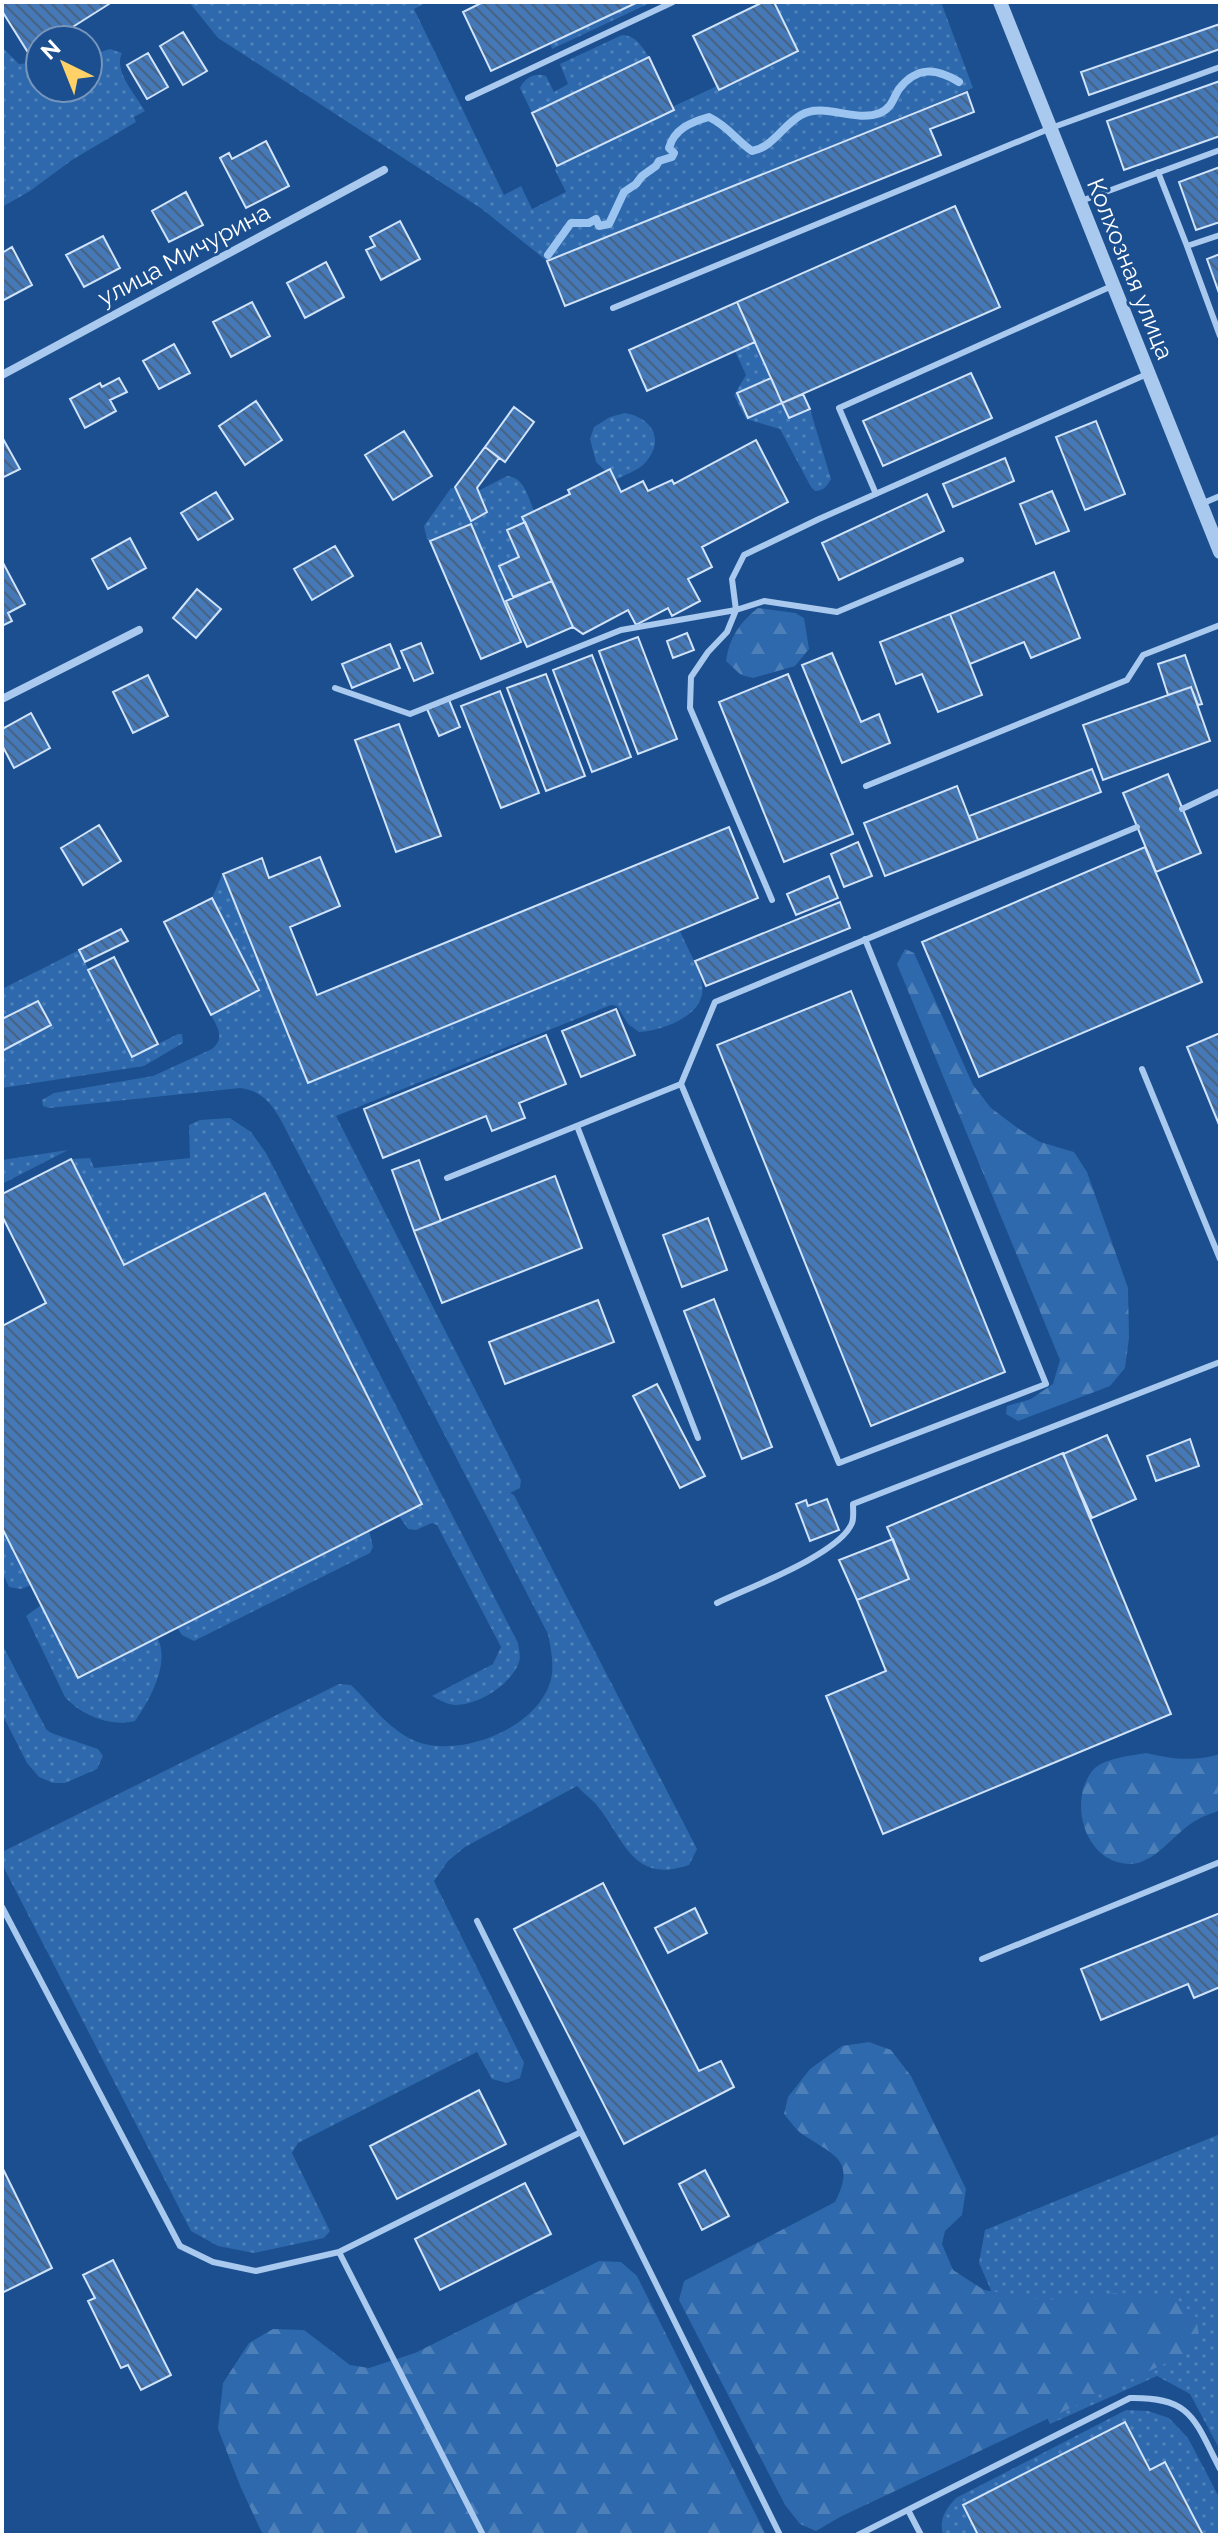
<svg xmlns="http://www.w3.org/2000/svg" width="1222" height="2537" font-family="Raleway,sans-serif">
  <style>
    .grass { fill: url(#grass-dots) }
    .forest { fill: url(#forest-firs) }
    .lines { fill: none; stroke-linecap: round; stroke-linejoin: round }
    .stream { stroke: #9cc4f0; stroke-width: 8 }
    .building { fill: url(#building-back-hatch); stroke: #cfe3fa; stroke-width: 2 }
    .service { stroke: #a9c9ee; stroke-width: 6 }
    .minor { stroke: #a9c9ee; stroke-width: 8 }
    .tertiary { stroke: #a9c9ee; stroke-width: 14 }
    .labels { text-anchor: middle; stroke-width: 6; stroke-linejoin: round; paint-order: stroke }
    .street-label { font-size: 24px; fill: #fff; stroke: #1b4f8f }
  </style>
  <defs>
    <pattern id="grass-dots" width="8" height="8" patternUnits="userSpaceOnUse" patternTransform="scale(2)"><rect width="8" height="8" fill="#2e69ad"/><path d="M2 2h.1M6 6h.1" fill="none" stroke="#4d80b9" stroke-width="1.8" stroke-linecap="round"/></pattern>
    <pattern id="forest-firs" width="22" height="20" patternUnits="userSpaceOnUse" patternTransform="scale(2)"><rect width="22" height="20" fill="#2e69ad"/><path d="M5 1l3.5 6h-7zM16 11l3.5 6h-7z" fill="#4d80b9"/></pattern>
    <pattern id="building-back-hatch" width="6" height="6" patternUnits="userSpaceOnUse" patternTransform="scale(2)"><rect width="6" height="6" fill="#4478b7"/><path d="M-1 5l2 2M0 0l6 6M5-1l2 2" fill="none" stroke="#486282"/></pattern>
  </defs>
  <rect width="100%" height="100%" fill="#1b4f8f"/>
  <path class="grass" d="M189 2H427L414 9 504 195 521 186 532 209 566 192 555 170 557 166 673 110 672 107 717 86 719 89 798 52 774 2H941L973 88 547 261 482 209 218 38Z
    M638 2H652L552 49 550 43Z
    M622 35C637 36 641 46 649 57L532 113 520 88C525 77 535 72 546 76L554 92 568 84 560 64Z
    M2 47 19 64 40 62V88H88V56L110 49 122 53C113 71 136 95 145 111L134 117 136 122 72 160 30 191 2 207Z
    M755 342 771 378 737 393 749 418 782 403 810 409 831 479C827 486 824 491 815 491L811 487 780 429 746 419 734 395 746 375 735 351Z
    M625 413C653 418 666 441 644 464 637 471 624 475 615 480L596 462 590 439 594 427 610 417Z
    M507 476C524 477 528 497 534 511L523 516 525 522 507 530 519 557 499 566 513 597 506 601 524 641 521 642 471 524 430 541 427 539 424 526 451 488 478 491Z
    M222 875 308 1083 680 931C687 948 699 967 702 984 708 1015 662 1031 639 1032L628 1024 617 1006 611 1005 336 1116 521 1480 520 1488 510 1493 514 1495 697 1849 689 1865C631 1885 624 1837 595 1803 589 1797 582 1792 577 1786L465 1847 448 1861 434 1881 524 2063 520 2078 507 2083 492 2079 477 2052 298 2143 292 2153 330 2231 324 2238 254 2253 218 2246 191 2231 2 1864V1852L339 1684 351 1685C371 1704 393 1735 421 1743 465 1756 535 1728 550 1683 555 1668 551 1649 548 1634L287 1132C276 1110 266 1091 240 1088L49 1108 43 1106 42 1100 54 1093 153 1076 212 1049C225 1038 218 1028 211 1015L259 989 212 898Z
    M79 950 132 1057 178 1034H182L183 1043 144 1066 2 1088V989Z
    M230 1118 251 1132 266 1153 518 1643C519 1650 521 1656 519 1662 512 1684 479 1705 456 1705 448 1705 439 1700 432 1696L493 1664 501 1647 437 1525 432 1523 416 1530 408 1529 399 1516 421 1504 266 1194 124 1265 71 1159 90 1158 94 1168 190 1158 189 1125 200 1120Z
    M68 1150 2 1184V1160Z
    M2 1528 31 1585 21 1589 9 1587 2 1572Z
    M369 1530 373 1547 370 1553 194 1641 182 1635 177 1627Z
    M41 1605 157 1637C171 1662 150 1700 135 1721 111 1727 82 1716 65 1697L26 1616Z
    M2 1644 46 1729 51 1733 98 1749 103 1756 97 1769 65 1783H53L39 1777 27 1763 2 1714Z
    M1220 2134V2450L1190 2394 1157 2376 1050 2424 979 2263 985 2230Z
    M1126 2410 1148 2411 1169 2418 1188 2438 1220 2499V2535H943C939 2519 945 2510 956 2498Z"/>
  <path class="forest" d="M758 608 795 613 804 618 809 649 795 666 753 678 741 675 726 661C729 638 740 622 758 608Z
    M905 949 914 953 973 1085 991 1108 1019 1129 1040 1142 1074 1152 1087 1172 1128 1288 1129 1338 1125 1368 1110 1386 1018 1421 1006 1414 1007 1406 1031 1399 1053 1384 1060 1360 897 964Z
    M1146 1753C1172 1759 1194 1762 1220 1754V1810C1211 1814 1200 1817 1192 1823 1173 1835 1155 1863 1131 1864 1085 1865 1067 1801 1093 1770 1104 1758 1130 1756 1146 1753Z
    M869 2042 891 2050 911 2076 966 2189 962 2215 945 2231 942 2244 953 2270 984 2290 1045 2300 1119 2293 1176 2298 1196 2317 1199 2335 1183 2355 840 2517 816 2531 800 2524 785 2505 679 2300 684 2281 835 2202C857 2159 833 2155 802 2134 795 2129 790 2121 784 2114L788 2097 810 2069 842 2046Z
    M599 2261 621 2262 637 2276 766 2535H263L241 2488 218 2429 223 2383 249 2343 273 2329 304 2330 350 2365 369 2368 415 2353Z"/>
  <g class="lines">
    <path class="stream" d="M548 255 571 223H589L596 219 599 226 609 224 624 192 636 184 642 176 656 166 659 161 672 157 674 153 669 148C674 129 691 122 709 117 729 127 735 139 752 151 772 148 783 125 801 115 825 102 854 123 880 113 892 108 893 98 899 89 917 66 936 68 959 82"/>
  </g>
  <path class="building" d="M2 2H108L109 4 52 40H40V47L29 54 2 11Z
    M483 2H638L491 71 463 12Z
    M763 2H774L798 51 719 90 693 36Z
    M1220 24V49L1089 95 1081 72Z
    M183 32 207 71 183 85 160 46Z
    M148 53 168 87 147 99 127 65Z
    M649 57 674 110 557 166 532 113Z
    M1220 81V136L1124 170 1107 121Z
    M967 92 974 112 930 129 941 155 565 306 547 261Z
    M266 141 289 186 246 208 220 158 229 153 232 159Z
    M1220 167V222L1196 230 1179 182Z
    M186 192 203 225 169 242 152 211Z
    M955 206 1000 307 782 403 737 302Z
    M400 221 420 259 381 280 366 250 375 246 370 237Z
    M103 236 120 268 84 287 66 255Z
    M12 247 32 285 2 301V253Z
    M1220 254V296L1207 259Z
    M326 262 344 297 305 318 287 283Z
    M252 302 270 336 231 357 213 322Z
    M737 302 755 342 647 391 629 350Z
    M174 344 190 373 159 389 143 361Z
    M971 373 992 418 883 466 863 421Z
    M119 378 127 392 110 400 116 411 85 428 70 399 100 383 102 387Z
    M771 378 782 403 748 418 737 393Z
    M803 394 810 409 789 418 782 403Z
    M256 401 282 440 245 465 219 426Z
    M514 407 534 422 505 462 485 447Z
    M1096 421 1125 494 1085 510 1056 437Z
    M404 431 432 476 393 500 365 455Z
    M2 437 20 469 2 478Z
    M756 440 788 502 702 547 712 567 688 579 700 601 672 616 668 608 636 625 628 610 583 634 573 627 522 517 570 494 568 490 610 469 621 492 643 481 648 491 672 480 674 484Z
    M485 447 499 458 477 488 487 512 471 521 455 487Z
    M1005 458 1014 481 953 507 943 484Z
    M1052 491 1069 531 1036 544 1020 504Z
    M216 492 233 519 198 540 181 513Z
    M927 494 944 531 839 580 822 543Z
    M525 522 552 581 513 597 499 566 519 557 507 530Z
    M471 524 521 642 481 659 430 541Z
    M130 538 146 568 108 589 92 559Z
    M335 546 353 576 312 600 294 569Z
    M2 561 25 604 8 613 12 621 2 626Z
    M1054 572 1080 638 1031 658 1024 642 970 664 950 614Z
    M552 581 573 627 527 647 506 601Z
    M197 589 221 609 196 638 173 618Z
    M950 614 982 695 938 712 922 674 896 684 880 642Z
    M687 633 694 650 673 658 667 641Z
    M638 637 677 739 638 754 599 651Z
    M421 643 433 673 414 681 401 651Z
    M390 644 400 668 352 688 342 664Z
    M832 653 861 722 879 714 890 743 842 763 802 665Z
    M592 655 631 757 592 772 553 670Z
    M1185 655 1202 704 1198 705 1191 687 1168 695 1158 664Z
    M546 674 585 776 546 791 507 688Z
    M788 674 853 834 784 862 719 702Z
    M148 675 168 716 133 733 113 692Z
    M1191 687 1210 741 1103 780 1083 725Z
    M500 691 539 793 501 808 461 706Z
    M449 700 460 727 439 736 427 709Z
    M31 713 50 748 14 768 2 745V729Z
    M399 724 441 836 396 852 355 740Z
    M1092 769 1101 792 978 840 969 816Z
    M1168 774 1201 853 1156 872 1123 793Z
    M957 786 978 840 885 876 864 823Z
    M99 825 121 861 83 885 61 848Z
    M729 827 758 898 308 1083 223 874 262 858 269 878 320 857 340 906 290 927 317 995Z
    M858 842 872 876 844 887 831 854Z
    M1145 847 1202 982 979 1077 922 942Z
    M829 876 838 898 796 915 787 894Z
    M212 898 259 990 211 1015 164 922Z
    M840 902 850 928 706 986 695 961Z
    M121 929 128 941 85 962 79 950Z
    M114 957 158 1044 132 1057 88 970Z
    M851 991 1005 1372 871 1426 717 1045Z
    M38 1001 51 1025 2 1051V1019Z
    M616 1009 635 1055 581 1077 562 1031Z
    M1220 1033V1127L1187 1047Z
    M546 1035 566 1084 519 1103 525 1118 492 1131 486 1116 383 1158 364 1109Z
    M71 1159 124 1265 265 1193 422 1504 78 1678 2 1528V1326L46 1303 2 1216V1194Z
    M419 1160 441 1221 414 1231 392 1170Z
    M555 1176 582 1248 442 1303 414 1231Z
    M708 1218 727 1270 682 1287 663 1235Z
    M714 1299 772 1447 742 1459 684 1311Z
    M598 1300 614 1342 505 1384 489 1342Z
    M657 1384 705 1476 680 1488 633 1396Z
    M1107 1435 1136 1499 1092 1518 1063 1454Z
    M1190 1439 1199 1466 1156 1481 1147 1456Z
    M1063 1453 1171 1714 883 1834 826 1696 886 1671 857 1600 909 1579 887 1527Z
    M827 1499 839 1530 810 1541 796 1504 806 1500 808 1506Z
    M893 1539 909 1579 857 1600 839 1560Z
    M603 1883 699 2071 721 2061 734 2087 624 2144 514 1929Z
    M695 1908 707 1933 668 1953 655 1928Z
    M1220 1913V1987L1194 1998 1188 1984 1101 2020 1081 1969Z
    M479 2090 506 2144 397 2199 370 2146Z
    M2 2167 52 2268 2 2293Z
    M705 2170 729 2216 702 2230 679 2184Z
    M525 2183 551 2234 440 2290 415 2239Z
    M113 2260 171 2375 141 2390 128 2365 121 2368 88 2301 95 2298 83 2275Z
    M1125 2422 1150 2470 1165 2462 1203 2535H978L963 2505Z"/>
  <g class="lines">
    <path class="service" d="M468 98 673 2
      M1158 172 1187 246 1220 235
      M1081 201 1220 150
      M1187 246 1220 336
      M613 308 1051 128 1220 67
      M876 494 839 408 1112 286
      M1201 504 1220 496
      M335 688 410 714 621 630 736 610 732 579 744 555 819 519 1147 374
      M866 786 1127 680 1143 655 1220 625
      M1182 809 1220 791
      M772 900 690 708 691 677 708 652 727 632 736 610 764 601 837 612 961 560
      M865 939 1046 1384 839 1463 681 1084 715 1002 1137 827
      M1142 1069 1220 1259
      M577 1126 698 1438
      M447 1178 681 1084
      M717 1603C748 1588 840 1554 852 1523 854 1518 853 1510 853 1504L1220 1362
      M2 1907 180 2246 213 2262 256 2271 339 2252 581 2132
      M477 1921 780 2535
      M982 1959 1220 1862
      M339 2252 483 2535
      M908 2510 921 2535
      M858 2535 1130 2398C1192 2397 1194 2419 1220 2469"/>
    <path class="minor" d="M2 375 384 170
      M2 699 139 630"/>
    <path class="tertiary" d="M1000 2 1220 552"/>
  </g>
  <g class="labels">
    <g class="street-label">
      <text transform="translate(184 255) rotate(-28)" y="8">улица Мичурина</text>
      <text transform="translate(1130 269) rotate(68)" y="8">Колхозная улица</text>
    </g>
  </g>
  <rect width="1222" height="2537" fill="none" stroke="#ffffff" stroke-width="8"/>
  <g transform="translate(64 64) rotate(317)"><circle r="38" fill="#1b4f8f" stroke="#7695bc" stroke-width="2"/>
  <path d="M0-6L14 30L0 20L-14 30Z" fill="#ffd166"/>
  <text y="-12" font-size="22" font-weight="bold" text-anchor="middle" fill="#ffffff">N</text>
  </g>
</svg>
